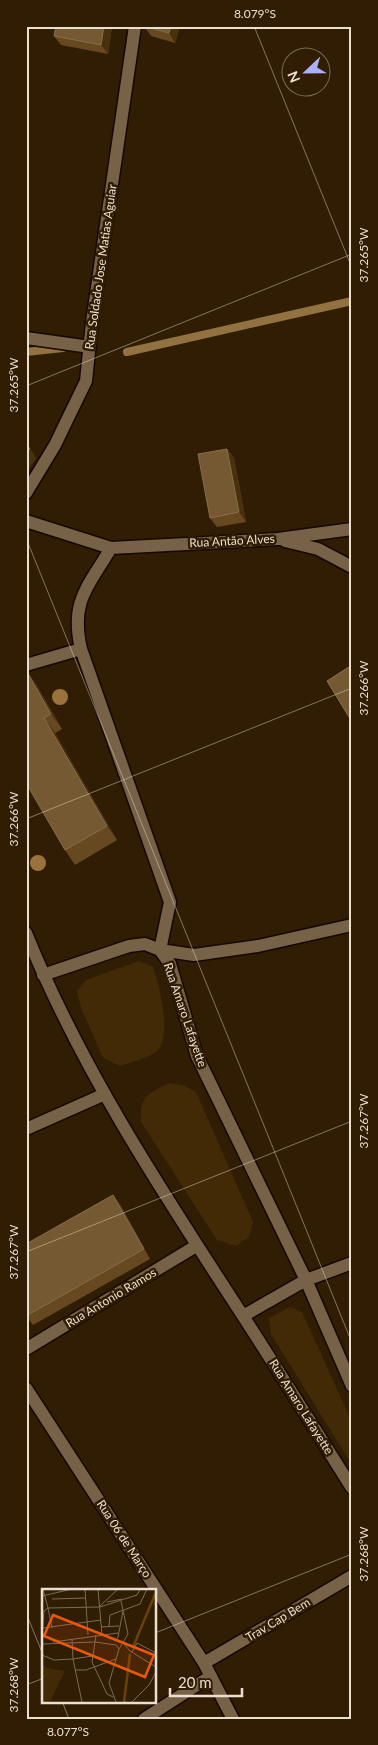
<svg xmlns="http://www.w3.org/2000/svg" width="378" height="1745" font-family="Lato,sans-serif">
  <style>
    .green { fill: #422a07 }
    .lines { fill: none; stroke-linecap: round; stroke-linejoin: round }
    .stream { stroke: #917240; stroke-width: 8 }
    .minor-casing { stroke: #170700; stroke-width: 15 }
    .minor { stroke: #776247; stroke-width: 12 }
    .tree { fill: #9b723b }
    .wall { fill: #664920 }
    .shaded-wall { fill: #4a310d }
    .building { fill: #745933; stroke: #876e4c }
    .ticks { fill: none; stroke: #ebdfd0; stroke-width: 1; stroke-opacity: 0.45 }
    .labels { text-anchor: middle; stroke-width: 5; stroke-linejoin: round; paint-order: stroke }
    .street-label { font-size: 12px; fill: #ebdfd0; stroke: #301d04 }
    .inset-river { fill: none; stroke: #6a4302; stroke-width: 2.5 }
    .inset-road { fill: none; stroke: #7b6b56; stroke-width: 1 }
    .view { fill: #e8590c; fill-opacity: 0.15; stroke: #e8590c; stroke-width: 2.5 }
    .inset-edge { fill: none; stroke: #ebdfd0; stroke-width: 2.5 }
    .neatline { fill: none; stroke: #ebdfd0; stroke-width: 2 }
    .ticks-label { font-size: 12px; text-anchor: middle; fill: #ebdfd0 }
  </style>
  <rect width="100%" height="100%" fill="#301d04"/>
  <path class="green" d="M139 961 153 967C159 986 173 1035 157 1051 151 1057 129 1063 120 1066L103 1058 81 1008 77 991 86 980Z
    M169 1083 183 1085 196 1092 253 1222 249 1237 236 1246 217 1240 141 1122C139 1096 148 1094 169 1083Z
    M290 1307 302 1312 352 1422V1465L271 1334 269 1318Z"/>
  <g class="lines">
    <path class="stream" d="M26 352 63 348
      M127 352 352 301"/>
    <g class="minor-casing">
      <path id="minor" d="M26 338 90 347
        M26 493 55 445 86 381 92 322 135 26
        M26 521 111 548 278 539 352 529
        M285 541 318 549 352 567
        M111 548C88 587 70 601 81 649L170 902 160 950 170 964 197 1056 306 1280 352 1386
        M26 665 81 649
        M26 933C81 1069 163 1193 243 1316 280 1373 316 1431 352 1488
        M43 975 129 946 145 944 160 950 194 955 258 946 352 925
        M26 1129 105 1094
        M243 1316 306 1280 352 1263
        M26 1349 196 1246
        M26 1388 204 1663 233 1719
        M204 1663 352 1576
        M144 1719 211 1676"/>
    </g>
    <use href="#minor" class="minor"/>
  </g>
  <g class="tree">
    <circle cx="60" cy="697" r="8"/>
    <circle cx="38" cy="863" r="8"/>
  </g>
  <path class="wall" d="M56 26H112L108 54 61 45 54 36Z
    M144 26H180L175 43 151 36Z
    M227 449 234 458 246 522 217 527 210 518Z
    M352 665V721L327 681Z
    M36 684 62 729 55 733 117 840 75 865 65 850Z
    M120 1204 150 1259 33 1325 26 1316Z"/>
  <path class="shaded-wall" d="M104 26H112L108 54 101 45Z
    M171 26H180L175 43 169 33Z
    M30 448 36 458 26 473V453Z
    M227 449 234 458 246 522 239 512Z
    M26 670 36 684 62 729 51 714Z
    M44 718 55 733 117 840 107 826Z
    M113 1195 120 1204 150 1259 144 1249Z"/>
  <path class="building" d="M56 26H104L101 45 54 36Z
    M144 26H171L169 33Z
    M26 447 30 448 26 453Z
    M227 449 239 512 210 518 198 454Z
    M352 665V715L349 717 327 681Z
    M26 670 51 714 44 718 107 826 65 850 26 783Z
    M113 1195 144 1249 26 1316V1244Z"/>
  <path class="ticks" d="M254 26 352 268M26 386 352 254M26 538 352 1343M26 819 352 688M26 1252 352 1121M26 1613 44 1657M155 1633 352 1554M26 1685 44 1678M62 1701 69 1719"/>
  <g class="labels">
    <g class="street-label">
      <text transform="translate(101 267) rotate(-82)" y="4">Rua Soldado Jose Matias Aguiar</text>
      <text transform="translate(232 541) rotate(-3)" y="4">Rua Antão Alves</text>
      <text transform="translate(185 1015) rotate(71)" y="4">Rua Amaro Lafayette</text>
      <text transform="translate(111 1298) rotate(-31)" y="4">Rua Antonio Ramos</text>
      <text transform="translate(301 1407) rotate(58)" y="4">Rua Amaro Lafayette</text>
      <text transform="translate(124 1539) rotate(57)" y="4">Rua 06 de Março</text>
      <text transform="translate(278 1620) rotate(-31)" y="4">Trav Cap Bem</text>
    </g>
  </g>
  <g transform="translate(42 1589)">
    <rect width="114" height="114" fill="#301d04"/>
    <path d="M0 75 5 79 23 82 8 113H0Z" fill="#422a07"/>
    <path class="inset-river" d="M91 58 114 3M82 113 88 65"/>
    <path class="inset-road" d="M1 0 6 19M43 0 46 46M56 0 60 46M0 7 30 0M10 10 43 9M65 13 80 10M58 18 95 6 98 0M6 19 10 39M6 19 57 18 76 0M67 37 68 26 98 15 105 0M59 38 77 37M1 39 59 31M54 46 50 73 65 105 71 108M0 47 2 22 6 19M30 50 31 70 50 67M73 52 76 48 81 22M11 53 76 44M0 55 53 53 74 56 77 60M82 55 88 62 114 78M90 63 95 54 114 64M0 66 12 71 31 70 40 113M33 81H44L74 70M74 113 67 94 77 60 86 45 79 12M90 113 107 96 114 83"/>
    <path class="view" d="M11 26 112 66 103 88 2 47Z"/>
    <rect width="114" height="114" class="inset-edge"/>
  </g>
  <rect width="378" height="1745" fill="none" stroke="#301d04" stroke-width="55"/>
  <g transform="translate(306 72) rotate(248)"><circle r="24" fill="#301d04" stroke="#7b6b56"/>
  <path d="M0-4L9 19L0 12L-9 19Z" fill="#acaffb"/>
  <text y="-8" font-size="14" font-weight="bold" text-anchor="middle" fill="#ebdfd0">N</text>
  </g>
  <path d="M170 1688v8h72v-8" fill="none" stroke="#ebdfd0" stroke-width="2.5"/>
  <text x="178" y="1688" font-size="15" fill="#ebdfd0" stroke="#301d04" stroke-width="4" paint-order="stroke">20 m</text>
  <rect x="28" y="28" width="322" height="1690" class="neatline"/>
  <g class="ticks-label">
    <text x="255" y="18">8.079°S</text>
    <text transform="translate(364 255) rotate(-90)" y="4">37.265°W</text>
    <text transform="translate(14 385) rotate(-90)" y="4">37.265°W</text>
    <text transform="translate(364 688) rotate(-90)" y="4">37.266°W</text>
    <text transform="translate(14 819) rotate(-90)" y="4">37.266°W</text>
    <text transform="translate(364 1121) rotate(-90)" y="4">37.267°W</text>
    <text transform="translate(14 1252) rotate(-90)" y="4">37.267°W</text>
    <text transform="translate(364 1554) rotate(-90)" y="4">37.268°W</text>
    <text transform="translate(14 1685) rotate(-90)" y="4">37.268°W</text>
    <text x="68" y="1736">8.077°S</text>
  </g>
</svg>
